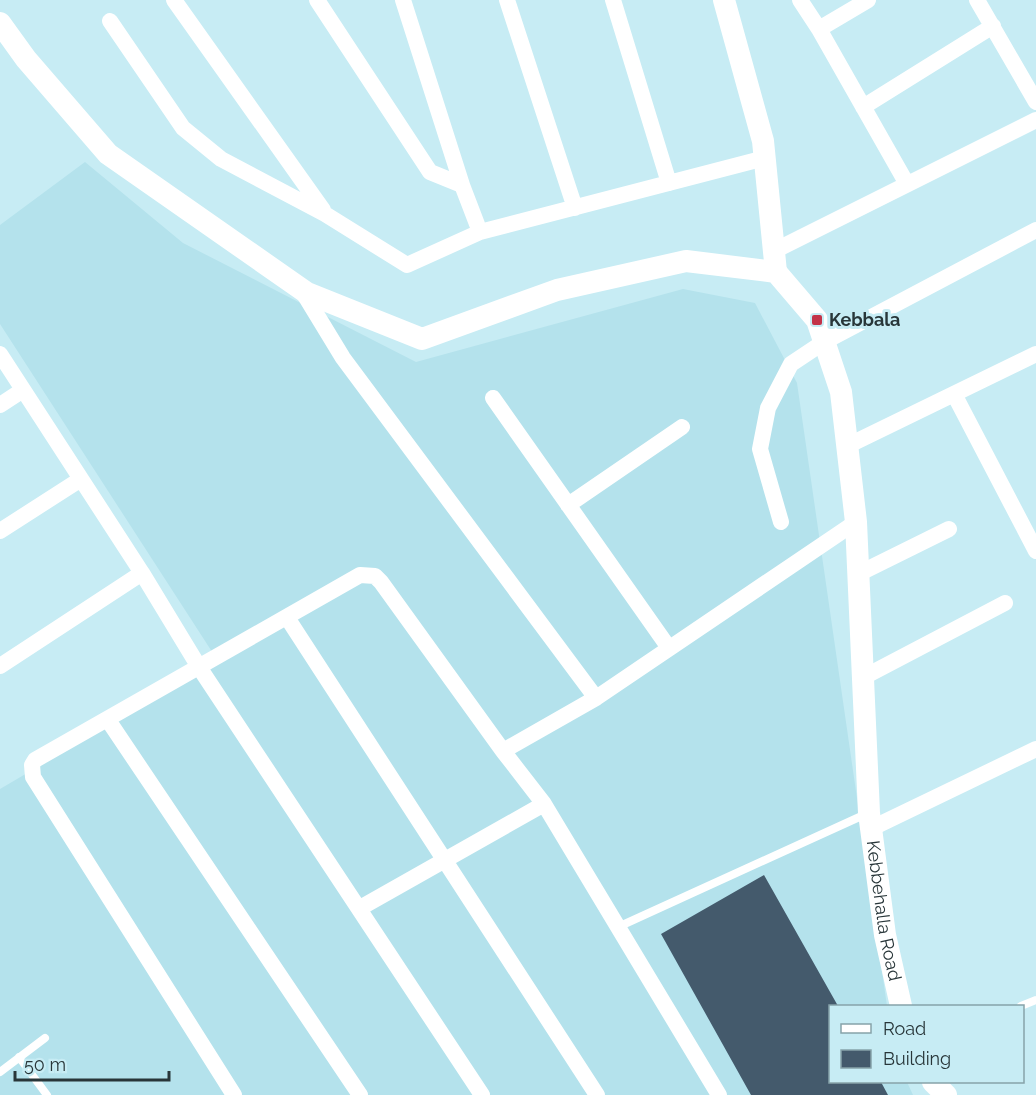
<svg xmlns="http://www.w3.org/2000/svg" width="1036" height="1095" font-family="Raleway,sans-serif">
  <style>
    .built { fill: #b4e2ec }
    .building { fill: #445a6c }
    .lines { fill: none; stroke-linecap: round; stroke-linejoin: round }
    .lane { stroke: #fff; stroke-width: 8 }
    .street { stroke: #fff; stroke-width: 16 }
    .secondary { stroke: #fff; stroke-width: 22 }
    .poi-dot { fill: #c33348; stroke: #c7ecf4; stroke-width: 2 }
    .labels { text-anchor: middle; stroke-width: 6; stroke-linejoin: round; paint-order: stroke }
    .poi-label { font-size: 18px; font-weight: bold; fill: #283639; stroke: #c7ecf4; text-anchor: start }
    .street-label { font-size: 18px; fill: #283639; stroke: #c7ecf4 }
  </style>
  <rect width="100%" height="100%" fill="#c7ecf4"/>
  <path class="built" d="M85 162 183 243 416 362 683 289 755 303 797 383 887 1006H830V1082H907L913 1095H0V789L218 661 0 324V225Z"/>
  <path class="building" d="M764 875 838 1006H830V1082H881L888 1095H751L661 934Z"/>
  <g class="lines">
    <path class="lane" d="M618 927 866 814
      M1021 1006 1036 1000
      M19 1057 47 1095
      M0 1072 45 1038"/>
    <path class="street" d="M174 0 323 210
      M403 0 462 185
      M507 0 575 208
      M613 0 669 183
      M800 0 819 29
      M868 0 819 29 907 184
      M977 0 1036 102
      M110 21 183 128 221 159 325 214 407 265 480 232 462 185 430 172 317 0
      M863 107 993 26
      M480 232 765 158
      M774 251 1036 120
      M301 289 343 358 596 698
      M0 354 142 573 199 667 482 1095
      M954 394 1036 551
      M493 398 669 648
      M0 405 23 390
      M847 446 1036 354
      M568 505 682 427
      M781 522 760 449 768 408 791 364 824 342 1036 230
      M0 531 81 479
      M858 574 949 529
      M288 619 597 1095
      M0 666 142 573
      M862 678 1005 603
      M108 720 360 1095
      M503 751 544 804 719 1095
      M870 829 1036 749
      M360 908 544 804
      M234 1095 33 777 32 765 35 760 360 575 375 576 381 582 503 751 596 698 856 522"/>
    <g class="secondary">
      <path d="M724 0 763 141 776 272"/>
      <path id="s1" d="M0 23 26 59 108 154 307 293 422 339 557 290 686 261 776 272 817 320 841 392 856 522 869 813 885 935 901 1006"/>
      <path d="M933 1082 946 1095"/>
    </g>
  </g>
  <rect class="poi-dot" x="811" y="314" width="12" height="12" rx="3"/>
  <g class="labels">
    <g class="poi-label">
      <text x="829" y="326">Kebbala</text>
    </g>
    <g class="street-label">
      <text dy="6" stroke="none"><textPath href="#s1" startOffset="1563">Kebbehalla Road</textPath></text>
    </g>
  </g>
  <rect x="829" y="1005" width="195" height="78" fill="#c7ecf4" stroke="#87a3a9" stroke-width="1.5"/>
  <rect x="841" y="1024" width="30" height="9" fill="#ffffff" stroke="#87a3a9" stroke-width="1.5"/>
  <text x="883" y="1035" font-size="18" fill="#283639">Road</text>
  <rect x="841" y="1050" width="30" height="18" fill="#445a6c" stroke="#87a3a9" stroke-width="1.5"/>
  <text x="883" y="1065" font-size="18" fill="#283639">Building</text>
  <path d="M15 1071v9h154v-9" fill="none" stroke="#283639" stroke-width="3"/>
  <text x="24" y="1071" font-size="18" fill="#283639" stroke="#c7ecf4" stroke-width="4.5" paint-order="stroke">50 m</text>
</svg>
